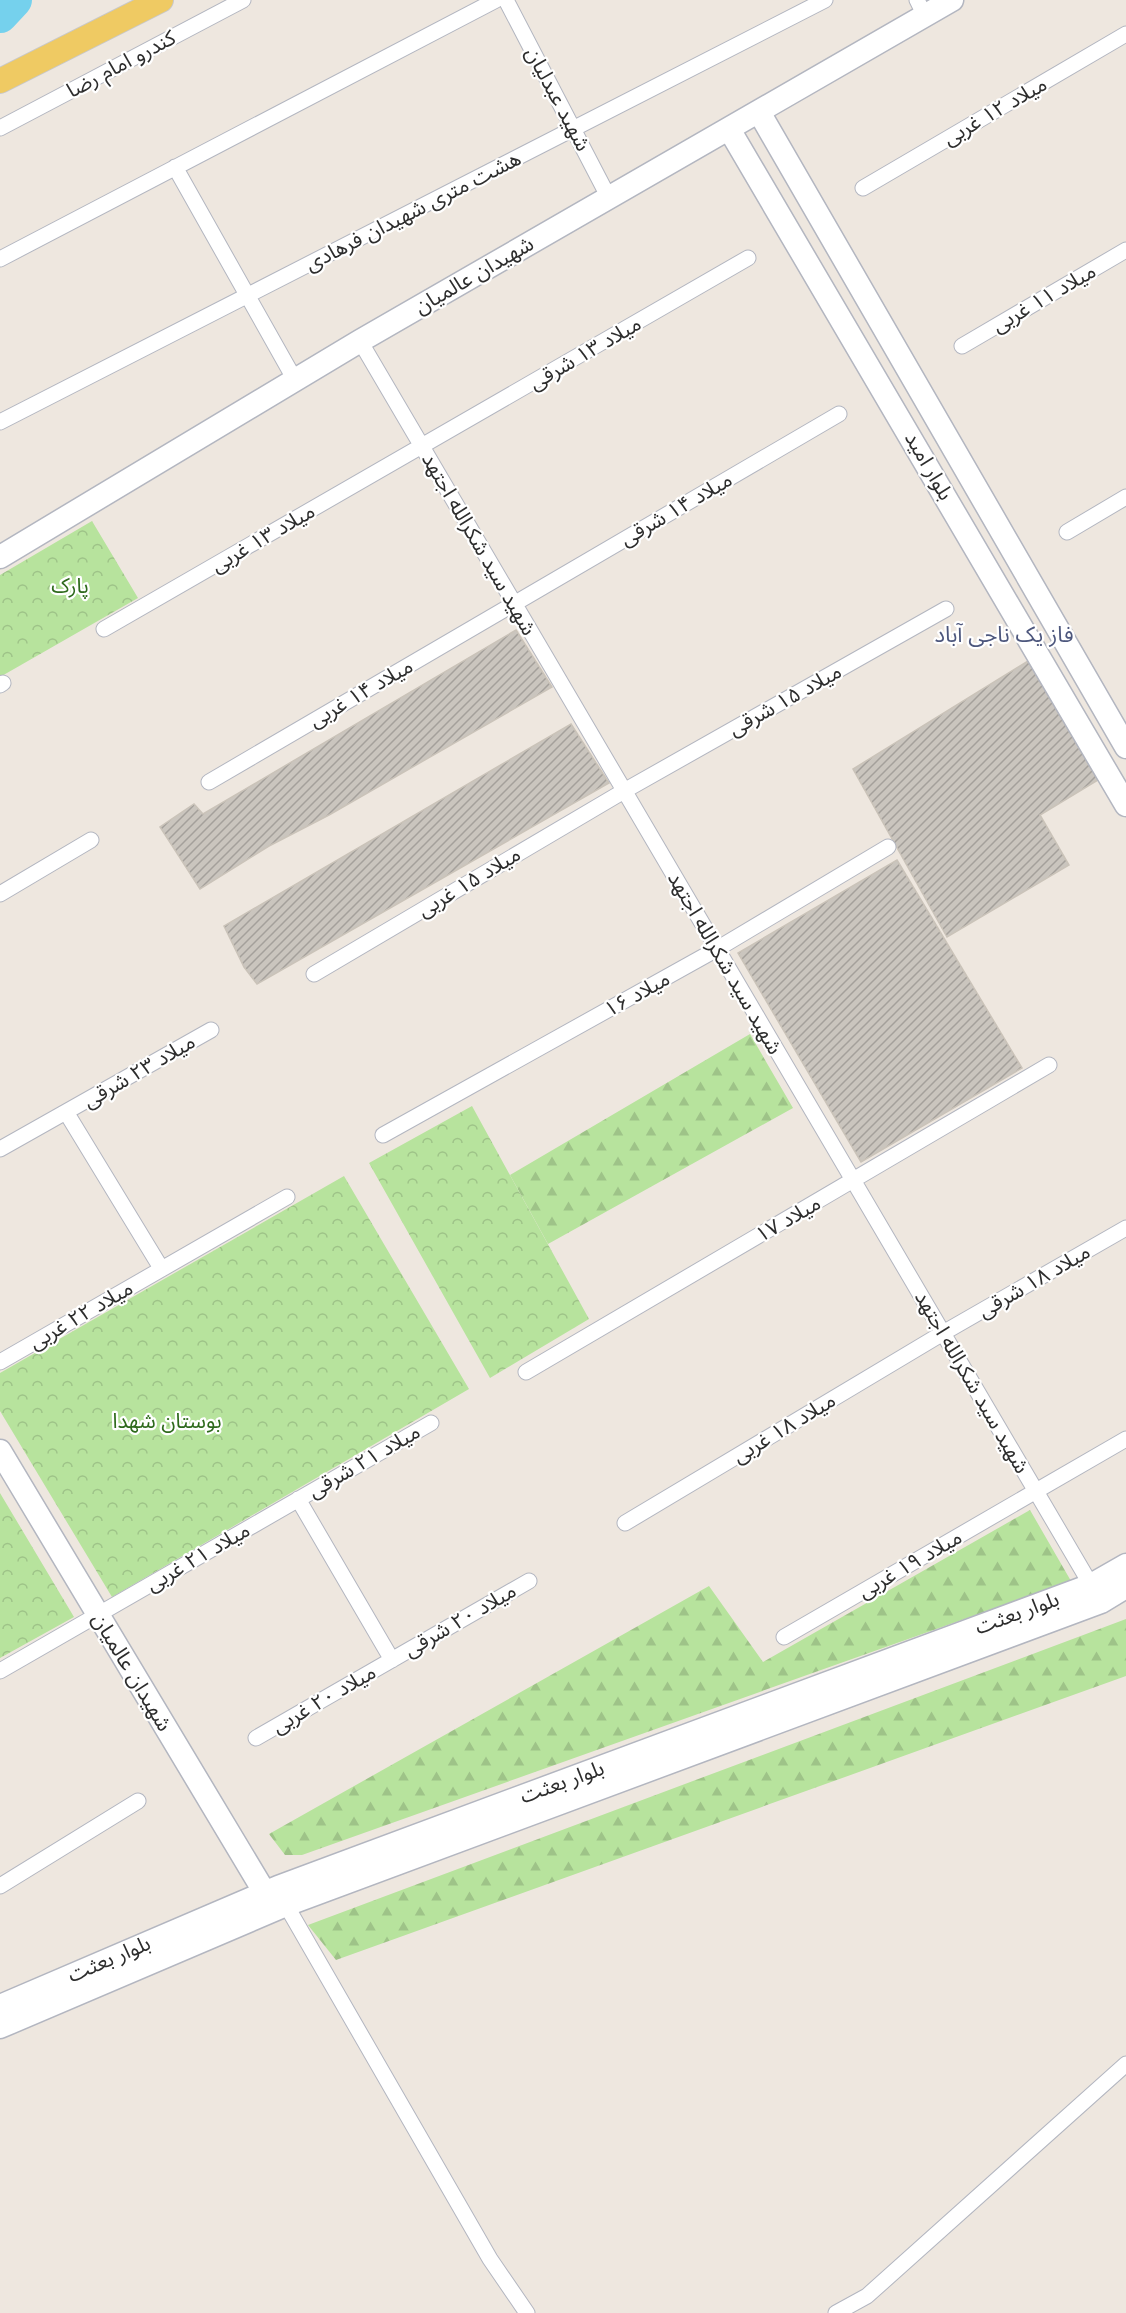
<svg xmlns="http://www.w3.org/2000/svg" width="1126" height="2313" font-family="'Varela Round','Noto Sans Arabic',sans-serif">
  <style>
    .forest { fill: url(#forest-firs) }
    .park { fill: url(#park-crowns) }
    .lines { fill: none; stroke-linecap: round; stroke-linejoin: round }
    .river { stroke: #75d1ed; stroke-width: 36 }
    .building { fill: url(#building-hatch); stroke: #cac3b9; stroke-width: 1.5 }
    .street-casing { stroke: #b3b6c0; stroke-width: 17 }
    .secondary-casing { stroke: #b3b6c0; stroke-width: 25 }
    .primary-casing { stroke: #c8c8c8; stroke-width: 26 }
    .street { stroke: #fff; stroke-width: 15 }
    .secondary { stroke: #fff; stroke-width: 22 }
    .primary { stroke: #efca63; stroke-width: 24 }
    .labels { text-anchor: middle; stroke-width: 4.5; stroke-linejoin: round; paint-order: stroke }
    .street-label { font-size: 21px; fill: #2d2d2d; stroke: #fff }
    .park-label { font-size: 21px; fill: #2e6a1c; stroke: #fff }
    .neighbourhood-label { font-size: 22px; fill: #4d577d; stroke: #fff }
  </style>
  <defs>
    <pattern id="forest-firs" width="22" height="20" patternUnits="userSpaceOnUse" patternTransform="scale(1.5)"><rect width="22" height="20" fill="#b7e39d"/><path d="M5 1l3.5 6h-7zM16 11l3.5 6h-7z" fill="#9ec388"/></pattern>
    <pattern id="park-crowns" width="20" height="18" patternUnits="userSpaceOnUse" patternTransform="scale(1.5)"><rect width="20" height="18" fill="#b7e39d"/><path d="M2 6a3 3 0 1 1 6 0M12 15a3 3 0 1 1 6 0" fill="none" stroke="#9ec388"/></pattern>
    <pattern id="building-hatch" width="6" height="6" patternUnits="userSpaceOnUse" patternTransform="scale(1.5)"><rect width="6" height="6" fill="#cac5be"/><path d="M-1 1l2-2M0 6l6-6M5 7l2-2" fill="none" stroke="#a4a09b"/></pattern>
  </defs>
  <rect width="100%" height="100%" fill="#eee7df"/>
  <path class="forest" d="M750 1034 793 1108 548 1244 510 1175Z
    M1030 1510 1071 1581 302 1855H285L269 1834 709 1586 763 1662Z
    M1126 1619V1676L336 1960 308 1925Z"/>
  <path class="park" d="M92 521 138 598 0 677V575Z
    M472 1106 589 1319 490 1378 369 1163Z
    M344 1176 469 1389 112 1597 0 1411V1373Z
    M0 1493 74 1617 0 1658Z"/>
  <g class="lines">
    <path class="river" d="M0 15 14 0"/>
  </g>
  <path class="building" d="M516 630 552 687 329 815 269 846 200 889 160 827 194 804 203 814Z
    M1028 661 1098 780 1040 815 1069 865 947 937 853 769Z
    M571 724 609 783 257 984 244 967 224 926Z
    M897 860 1022 1068 861 1162 738 953Z"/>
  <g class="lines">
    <g class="street-casing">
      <path id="street" d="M506 0 609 198
        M917 0 925 16
        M0 128 243 0
        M175 167 295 380
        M863 188 1126 34
        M0 259 496 0
        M360 341 1091 1585
        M962 346 1126 250
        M0 422 825 0
        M1067 532 1126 497
        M104 629 748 258
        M0 685 3 683
        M209 782 839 414
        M0 894 91 840
        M314 974 624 791 946 609
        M66 1112 161 1268
        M383 1135 717 949 888 847
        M0 1149 211 1030
        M0 1362 287 1197
        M526 1372 1049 1065
        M298 1499 392 1660
        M625 1523 943 1333 1126 1228
        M784 1637 1126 1439
        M0 1671 431 1423
        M256 1738 529 1581
        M0 1886 138 1801
        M286 1905 490 2259 527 2313
        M836 2313 867 2296 1126 2064"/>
    </g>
    <g class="secondary-casing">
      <path id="secondary" d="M759 112 1126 747
        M729 129 1126 805
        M0 557 360 341 952 0
        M0 1451 265 1893
        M0 2006 278 1887 1091 1585 1126 1565
        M0 2027 286 1905 1101 1602 1126 1587"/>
    </g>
    <g class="primary-casing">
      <path id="primary" d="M0 81 161 0"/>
    </g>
    <use href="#street" class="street"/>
    <use href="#secondary" class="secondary"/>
    <use href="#primary" class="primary"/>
  </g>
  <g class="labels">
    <g class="street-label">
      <text transform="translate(121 64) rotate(-28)" y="7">کندرو امام رضا</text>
      <text transform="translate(558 99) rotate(62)" y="7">شهید عبدلیان</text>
      <text transform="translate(995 111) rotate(-30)" y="7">میلاد ۱۲ غربی</text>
      <text transform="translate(413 211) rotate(-27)" y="7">هشت متری شهیدان فرهادی</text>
      <text transform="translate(474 275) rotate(-30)" y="7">شهیدان عالمیان</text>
      <text transform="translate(1044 298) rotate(-30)" y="7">میلاد ۱۱ غربی</text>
      <text transform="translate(585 353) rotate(-30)" y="7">میلاد ۱۳ شرقی</text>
      <text transform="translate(929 466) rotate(60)" y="7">بلوار امید</text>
      <text transform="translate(676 509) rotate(-30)" y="7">میلاد ۱۴ شرقی</text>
      <text transform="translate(263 538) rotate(-30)" y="7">میلاد ۱۳ غربی</text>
      <text transform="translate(479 544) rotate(60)" y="7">شهید سید شکرالله اجتهد</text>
      <text transform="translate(361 693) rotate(-30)" y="7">میلاد ۱۴ غربی</text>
      <text transform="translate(785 700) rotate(-29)" y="7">میلاد ۱۵ شرقی</text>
      <text transform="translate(469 882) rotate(-31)" y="7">میلاد ۱۵ غربی</text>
      <text transform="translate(725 963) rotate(60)" y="7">شهید سید شکرالله اجتهد</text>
      <text transform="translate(637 994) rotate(-29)" y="7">میلاد ۱۶</text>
      <text transform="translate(139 1071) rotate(-30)" y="7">میلاد ۲۳ شرقی</text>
      <text transform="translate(788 1219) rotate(-30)" y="7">میلاد ۱۷</text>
      <text transform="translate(1034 1281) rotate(-30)" y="7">میلاد ۱۸ شرقی</text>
      <text transform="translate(81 1315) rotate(-30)" y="7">میلاد ۲۲ غربی</text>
      <text transform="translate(972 1382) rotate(60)" y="7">شهید سید شکرالله اجتهد</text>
      <text transform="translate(784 1428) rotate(-31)" y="7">میلاد ۱۸ غربی</text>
      <text transform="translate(364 1461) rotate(-30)" y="7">میلاد ۲۱ شرقی</text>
      <text transform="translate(198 1557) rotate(-30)" y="7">میلاد ۲۱ غربی</text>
      <text transform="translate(910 1564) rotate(-30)" y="7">میلاد ۱۹ غربی</text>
      <text transform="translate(1017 1613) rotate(-20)" y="7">بلوار بعثت</text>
      <text transform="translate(460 1620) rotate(-30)" y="7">میلاد ۲۰ شرقی</text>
      <text transform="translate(132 1672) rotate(59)" y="7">شهیدان عالمیان</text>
      <text transform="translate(324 1699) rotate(-30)" y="7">میلاد ۲۰ غربی</text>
      <text transform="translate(562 1782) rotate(-20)" y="7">بلوار بعثت</text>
      <text transform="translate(109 1959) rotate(-23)" y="7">بلوار بعثت</text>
    </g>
    <g class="park-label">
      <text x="70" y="593">پارک</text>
      <text x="167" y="1428">بوستان شهدا</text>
    </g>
    <g class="neighbourhood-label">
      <text x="1004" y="642">فاز یک ناجی آباد</text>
    </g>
  </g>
</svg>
